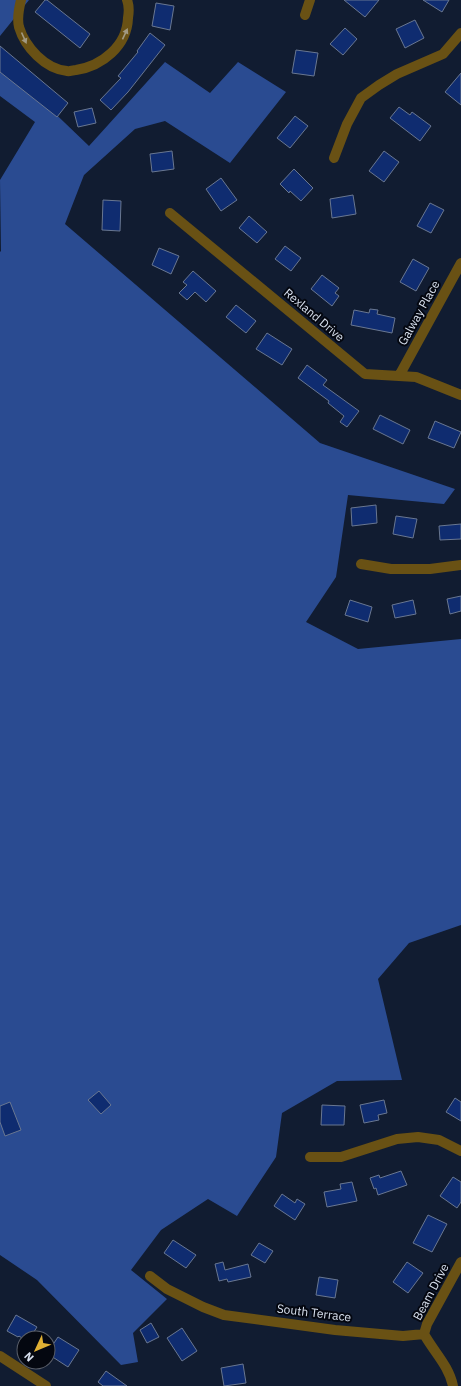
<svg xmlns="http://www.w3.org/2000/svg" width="461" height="1386" font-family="'IBM Plex Sans',sans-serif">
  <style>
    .forest { fill: #2a4b91 }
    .building { fill: #0f2c70; stroke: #697791 }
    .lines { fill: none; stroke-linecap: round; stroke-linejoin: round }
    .street { stroke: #695114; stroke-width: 10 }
    .oneway { fill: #a19982 }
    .labels { text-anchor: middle; stroke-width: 4; stroke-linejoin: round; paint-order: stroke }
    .street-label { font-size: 12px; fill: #d9e1ef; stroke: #040710 }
  </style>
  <rect width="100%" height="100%" fill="#111c31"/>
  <path class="forest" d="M0 0H29L0 36Z
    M0 56 16 76 89 146 165 62 210 93 238 62 286 92 230 163 165 121 135 129 84 175 65 224 320 443 455 489 444 504 348 495 336 577 306 622 358 649 461 639V925L409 943 378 979 402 1080 337 1081 282 1113 276 1157 237 1216 208 1199 161 1230 131 1270 167 1299 133 1333 138 1362 121 1365 37 1280 0 1255V252L1 251 0 180 35 122 0 96Z"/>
  <path class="building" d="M45 0H47L90 34 80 48 35 12Z
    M344 0H379L365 17Z
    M423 0H449L442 12Z
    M156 3 174 6 170 30 152 26Z
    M415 20 424 38 405 48 396 29Z
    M345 28 357 39 343 55 330 44Z
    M150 33 165 45 128 92 111 110 100 100 121 78 118 76 138 52 137 51Z
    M0 46 68 103 57 117 0 72Z
    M296 50 318 53 314 76 292 73Z
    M461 73V105L445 92Z
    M399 107 410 115 412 112 431 126 420 141 390 118Z
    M92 108 96 123 78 127 74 112Z
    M295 116 308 126 290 148 277 138Z
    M172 151 174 169 152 172 150 154Z
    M384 151 399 162 384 182 369 171Z
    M294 169 313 188 301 201 290 191 289 193 280 184Z
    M221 178 237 200 221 211 206 189Z
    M353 195 356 214 332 218 330 199Z
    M103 200 121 201 120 231 102 230Z
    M430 203 444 210 431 233 417 226Z
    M249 216 267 232 257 243 239 228Z
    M285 246 301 258 291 271 275 259Z
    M159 248 179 256 171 274 152 265Z
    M413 259 429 268 416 291 400 282Z
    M193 271 216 291 206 302 195 292 187 300 179 293 187 285 183 282Z
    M322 275 339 288 335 293 339 296 332 306 311 289Z
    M236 305 256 321 246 333 226 317Z
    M370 309 378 310 377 314 395 318 392 333 351 325 354 310 369 313Z
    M267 333 292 349 282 365 256 349Z
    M307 365 327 380 323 385 359 411 347 427 340 422 344 416 328 403 329 401 298 378Z
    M380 415 410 430 403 444 373 429Z
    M435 421 461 432 454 448 428 438Z
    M376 505 377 523 352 526 351 508Z
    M396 516 417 519 413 538 393 534Z
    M461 524V539L440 540 439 526Z
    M461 596V611L450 614 447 599Z
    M350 600 372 607 368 622 345 615Z
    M413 600 416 614 395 618 392 605Z
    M99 1091 111 1105 101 1114 88 1100Z
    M455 1098 461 1102V1121L446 1112Z
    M384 1100 387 1113 378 1115 379 1120 364 1123 360 1105Z
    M10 1102 21 1130 5 1136 0 1122V1106Z
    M322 1105 345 1106 344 1125H321Z
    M401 1171 407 1185 378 1195 376 1188 374 1189 370 1178 379 1175 380 1178Z
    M453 1177 461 1182V1202L457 1208 440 1196Z
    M352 1182 357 1201 327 1207 324 1192 341 1189 340 1184Z
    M282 1194 295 1203 297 1199 305 1204 295 1220 274 1206Z
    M428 1215 447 1224 432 1252 413 1243Z
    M173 1240 196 1255 186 1268 164 1253Z
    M259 1243 273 1251 265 1263 251 1255Z
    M223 1262 225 1270 248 1264 251 1277 228 1282 227 1279 219 1281 215 1264Z
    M407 1262 423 1273 408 1293 393 1282Z
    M319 1277 338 1280 335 1298 316 1295Z
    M16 1315 37 1327 30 1338H22L19 1336 18 1337 7 1331Z
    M151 1323 159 1337 147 1343 140 1330Z
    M182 1328 197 1351 182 1361 167 1338Z
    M58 1337 79 1350 68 1367 48 1354V1349L53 1342 54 1343Z
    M243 1364 246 1383 224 1386 221 1368Z
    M106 1371 127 1386H103L98 1382Z"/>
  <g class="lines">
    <path class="street" d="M21 0C19 8 17 19 19 27 25 47 45 69 67 71 69 72 73 70 76 70 102 66 127 46 128 18 129 12 129 5 127 0
      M305 15 310 0
      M334 158 347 124 361 98 379 85 397 74 443 54 461 33
      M170 213 365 374 416 377 461 395
      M399 376 461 263
      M361 564 391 569H430L461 565
      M310 1157H341L397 1139 418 1137 439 1140 461 1151
      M150 1276 167 1289 203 1307 224 1315 335 1330 403 1336 424 1334C434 1352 449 1366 453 1386
      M424 1334 427 1324 461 1262
      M0 1356 46 1386"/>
  </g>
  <defs><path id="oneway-solid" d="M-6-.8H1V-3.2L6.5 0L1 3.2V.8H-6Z"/></defs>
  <g class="oneway">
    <use href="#oneway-solid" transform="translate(125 34) rotate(-65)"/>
    <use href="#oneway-solid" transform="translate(24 38) rotate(66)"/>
  </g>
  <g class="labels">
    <g class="street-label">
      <text transform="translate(419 313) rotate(-61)" y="4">Galway Place</text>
      <text transform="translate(314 315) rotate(40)" y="4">Rexland Drive</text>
      <text transform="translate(431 1292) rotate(-62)" y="4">Beam Drive</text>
      <text transform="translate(314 1313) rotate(7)" y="4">South Terrace</text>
    </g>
  </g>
  <g transform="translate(36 1350) rotate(226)"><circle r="19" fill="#040710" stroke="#595e69"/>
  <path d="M0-3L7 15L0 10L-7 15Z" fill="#e0b034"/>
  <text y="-6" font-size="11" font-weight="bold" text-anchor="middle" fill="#d9e1ef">N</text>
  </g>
</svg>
